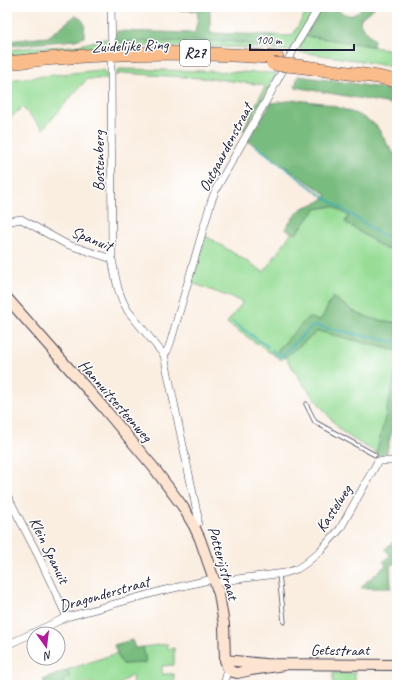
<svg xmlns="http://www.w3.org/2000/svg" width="404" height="692" font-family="Caveat,sans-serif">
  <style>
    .green { fill: #97dd96; stroke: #5c8068 }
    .forest { fill: #79bc7f; stroke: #4e6f5d }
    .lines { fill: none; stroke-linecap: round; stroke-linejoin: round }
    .stream { stroke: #3daeb5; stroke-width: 2 }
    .lane-casing { stroke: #424154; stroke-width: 5 }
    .street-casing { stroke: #424154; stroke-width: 8 }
    .secondary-casing { stroke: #424154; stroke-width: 12 }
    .highway-casing { stroke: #424154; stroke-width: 14 }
    .lane { stroke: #fff; stroke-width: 3.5 }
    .street { stroke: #fff; stroke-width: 7 }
    .secondary { stroke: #fde4d0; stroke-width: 10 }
    .highway { stroke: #f9bc8a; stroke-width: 13 }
    .highway-bridge-casing { stroke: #424154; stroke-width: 14; stroke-linecap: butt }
    .highway-bridge { stroke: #f9bc8a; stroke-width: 13 }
    .labels { text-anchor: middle; stroke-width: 3; stroke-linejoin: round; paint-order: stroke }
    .shield { fill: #fff; stroke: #646476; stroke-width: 1 }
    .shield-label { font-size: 15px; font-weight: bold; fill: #22223b }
    .street-label { font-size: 16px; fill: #22223b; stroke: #fff }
  </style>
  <rect width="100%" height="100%" fill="#fff"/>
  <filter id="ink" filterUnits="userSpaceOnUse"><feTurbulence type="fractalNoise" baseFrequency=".025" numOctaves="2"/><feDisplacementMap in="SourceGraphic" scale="8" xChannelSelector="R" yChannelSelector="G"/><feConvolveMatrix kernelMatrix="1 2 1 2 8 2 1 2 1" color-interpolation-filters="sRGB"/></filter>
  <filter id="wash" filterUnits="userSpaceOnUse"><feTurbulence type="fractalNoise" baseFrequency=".012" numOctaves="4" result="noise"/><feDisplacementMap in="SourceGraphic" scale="16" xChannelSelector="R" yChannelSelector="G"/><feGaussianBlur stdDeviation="0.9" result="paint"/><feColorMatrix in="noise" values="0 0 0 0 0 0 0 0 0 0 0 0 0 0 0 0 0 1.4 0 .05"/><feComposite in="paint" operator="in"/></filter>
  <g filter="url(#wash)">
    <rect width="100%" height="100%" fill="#faeee1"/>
    <path class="green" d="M309 7H317L290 51 236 47 124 46 119 45 116 41 125 42 227 41 243 43 277 50 273 35 288 36 293 35Z
      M305 36 347 42 397 51V68L361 61 300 52V46Z
      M102 39H108L105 45 100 47 7 56V50L36 47H50L76 46 88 43Z
      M120 69 277 73 245 130H243L265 87 263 85 217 79 152 75 123 73 117 75 115 76 118 70Z
      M100 70H104L107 75 108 79H87L43 129 22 107 7 122V80Z
      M332 206 349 216 345 222 387 250 395 236 397 237V323L373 319 356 313 333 297 320 321 285 356 318 331 397 351V368L382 430 377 453 351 438 340 430 304 385 285 357 281 360 227 323 243 302 192 283 206 236 264 272 292 232 296 234 316 209Z
      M167 644 168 649 174 648V665L162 666V674H174V685H133L132 675 122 682 120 685H95L89 682 86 685H62L63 680 70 678 67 670 117 653 120 661 123 664 146 663 143 647Z
      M333 673H355V685H333Z"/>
    <path class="forest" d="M159 7H210V33L273 35 278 50 243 43 227 41 125 42 116 41 115 37 117 31 195 33 198 17 197 11 167 9Z
      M323 7C326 7 330 6 333 7 335 8 337 10 339 11 349 17 355 17 362 7H375L361 18 360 24 374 40 373 46 347 42 305 36Z
      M76 15C88 24 84 24 84 37L75 40 7 46V41L48 37Z
      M298 76 351 83 397 91V105L295 87Z
      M296 100 323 103 340 108 359 115 376 125 389 147 397 157V231L387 250 345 222 349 216 332 206 316 209 295 234 285 229 295 215 302 208 319 202 327 195 248 141 271 103Z
      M333 297 356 313 373 319 397 323V351L318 331 285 357 277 351 308 317 320 321Z
      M397 368V411L385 459 380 458 376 454Z
      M397 541V563L390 565 391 588H361L365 583 386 565 383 562 390 555 385 549 393 542Z
      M132 640 135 648 143 647 146 663 123 664 120 661 114 645Z
      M67 670 70 678 63 680 62 685H43L45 684 43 680Z"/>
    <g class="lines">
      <path class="stream" d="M255 145 321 195 382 235 397 241
        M233 322 268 347
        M272 350 281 357 307 331 315 325 325 328 397 342"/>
    </g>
  </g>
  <g filter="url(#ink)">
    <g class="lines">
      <g class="lane-casing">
        <path id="lane" d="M306 404 315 422 375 455
          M279 574 284 622"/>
      </g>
      <g class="street-casing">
        <path id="street" d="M111 7 112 54
          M111 62 112 259
          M7 224 11 221 21 219 66 244 112 259C116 279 117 293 128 311L164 355 198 517V523L194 526
          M164 355 167 351 170 344 211 202 216 189 270 94 295 47 319 7
          M7 495 39 557 67 617
          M215 583 237 579 285 573 297 569 306 563 320 551 340 529 378 461H397
          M7 645 67 617 161 591 213 579
          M224 685 228 669"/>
      </g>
      <g class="secondary-casing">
        <path id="secondary" d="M7 298 102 406 154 468 183 507 194 526 200 539 219 594 224 625 225 660 228 669 233 672 237 673 251 670 284 665
          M225 660 265 664 397 665"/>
      </g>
      <g class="highway-casing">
        <path id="highway" d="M7 63C97 52 187 50 277 58
          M297 66 378 77 397 81"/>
      </g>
      <use href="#lane" class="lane"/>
      <use href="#street" class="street"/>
      <use href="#secondary" class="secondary"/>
      <use href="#highway" class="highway"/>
      <g class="highway-bridge-casing">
        <path id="highway-bridge" d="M273 64 297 66"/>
      </g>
      <use href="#highway-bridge" class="highway-bridge"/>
    </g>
  </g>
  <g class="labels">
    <rect class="shield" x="180" y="40" width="30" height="26" rx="3"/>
    <g class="shield-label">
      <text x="195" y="58">R27</text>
    </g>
    <g class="street-label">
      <text transform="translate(130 45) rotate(-2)" y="6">Zuidelijke Ring</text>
      <text transform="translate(225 147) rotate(-62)" y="6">Outgaardenstraat</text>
      <text transform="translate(98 161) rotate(-90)" y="6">Bostenberg</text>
      <text transform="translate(92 238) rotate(22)" y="6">Spanuit</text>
      <text transform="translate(116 400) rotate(49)" y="6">Hannuitsesteenweg</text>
      <text transform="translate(333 508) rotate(-57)" y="6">Kastelweg</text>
      <text transform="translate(50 550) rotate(64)" y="6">Klein Spanuit</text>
      <text transform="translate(224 563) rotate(74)" y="6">Potterijstraat</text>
      <text transform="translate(104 593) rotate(-16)" y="6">Dragonderstraat</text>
      <text x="340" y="655">Getestraat</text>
    </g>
  </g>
  <rect width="404" height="692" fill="none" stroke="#fff" stroke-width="24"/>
  <g transform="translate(46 646) rotate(166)"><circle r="19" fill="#ffffff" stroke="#a7a7b1"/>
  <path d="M0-3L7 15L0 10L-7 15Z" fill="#b5179e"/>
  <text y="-6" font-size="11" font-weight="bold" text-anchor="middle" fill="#22223b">N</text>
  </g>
  <path d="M250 44v6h104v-6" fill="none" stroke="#22223b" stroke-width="2"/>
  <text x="256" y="44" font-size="12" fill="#22223b" stroke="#ffffff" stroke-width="3" paint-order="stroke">100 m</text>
</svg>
